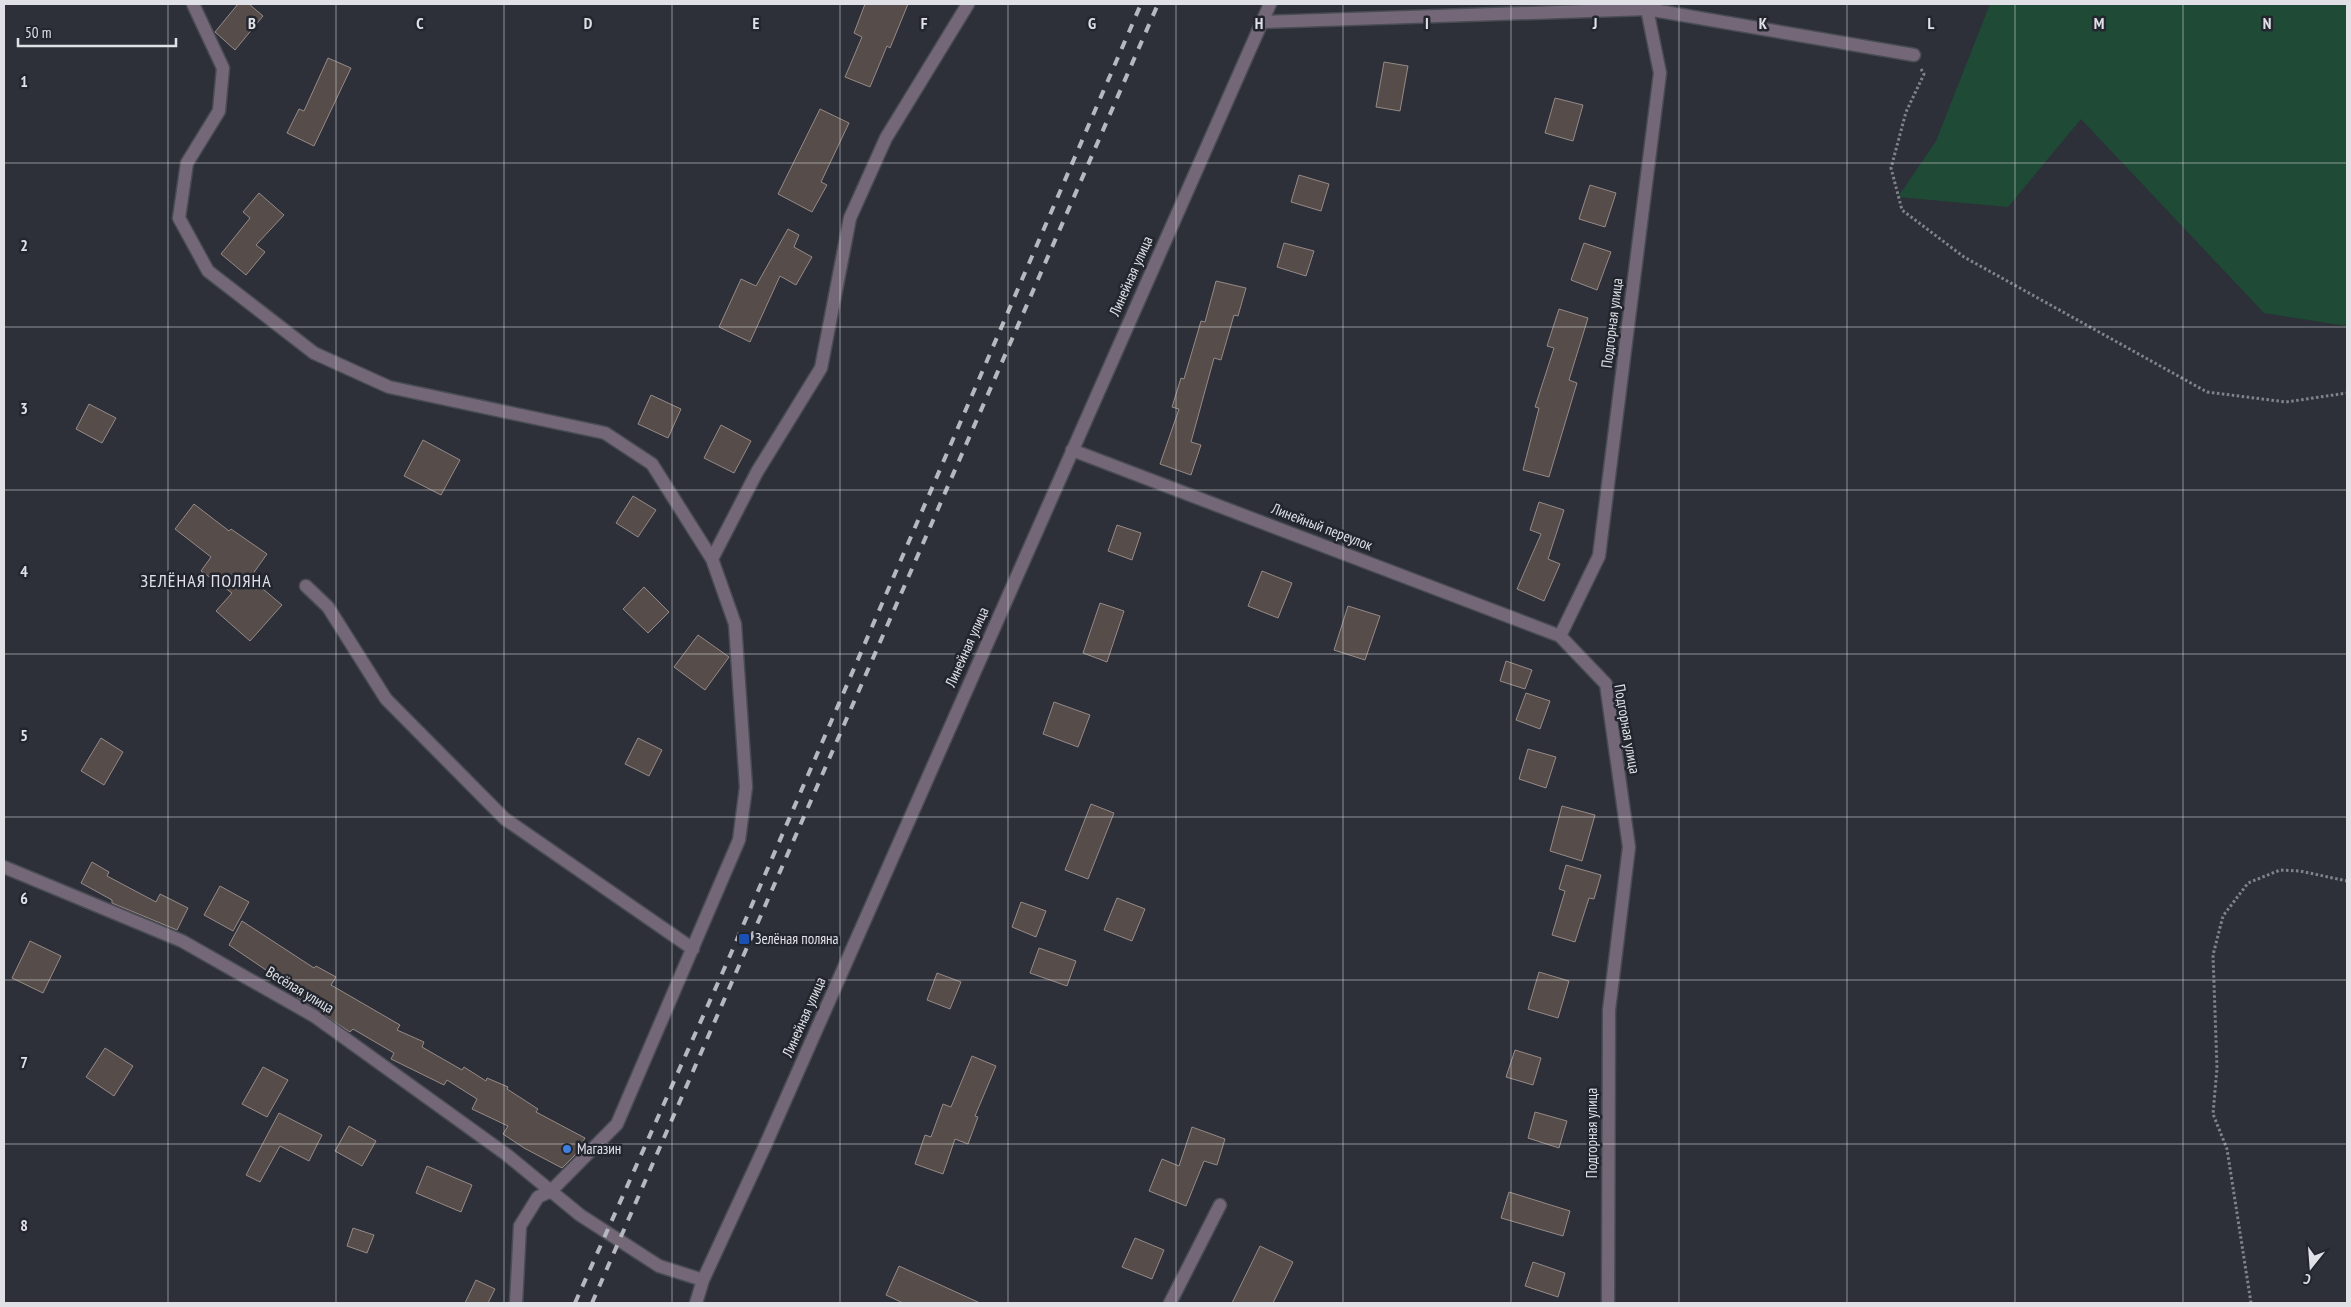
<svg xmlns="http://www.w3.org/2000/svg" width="2351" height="1307" font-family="'PT Sans Narrow',sans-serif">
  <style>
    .green { fill: #1e4a36 }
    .building { fill: #564c49; stroke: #968a87 }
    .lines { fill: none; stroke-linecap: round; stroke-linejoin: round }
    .minor-casing { stroke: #494c54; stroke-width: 15 }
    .path { stroke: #80838a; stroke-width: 3; stroke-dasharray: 2.5 2.5; stroke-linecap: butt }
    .minor { stroke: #746878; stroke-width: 12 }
    .rail { stroke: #b6b8bf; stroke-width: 4; stroke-dasharray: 9 9; stroke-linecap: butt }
    .grid { fill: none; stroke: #dfe1e7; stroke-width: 1; stroke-opacity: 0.55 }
    .transit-dot { fill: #1a4fb4; stroke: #23262e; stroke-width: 2 }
    .shop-dot { fill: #3f7fe0; stroke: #23262e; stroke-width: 2 }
    .labels { text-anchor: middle; stroke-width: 5; stroke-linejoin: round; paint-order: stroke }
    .street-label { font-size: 15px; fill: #dfe1e7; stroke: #23262e }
    .poi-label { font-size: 15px; fill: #dfe1e7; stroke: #23262e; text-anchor: start }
    .quarter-label { font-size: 18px; letter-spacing: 1px; fill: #dfe1e7; stroke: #23262e }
    .grid-label { font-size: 16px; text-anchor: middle; font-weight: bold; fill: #dfe1e7; stroke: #23262e; stroke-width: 5; stroke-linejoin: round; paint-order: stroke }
  </style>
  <rect width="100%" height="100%" fill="#2d3038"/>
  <path class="green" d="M1990 4H2347V326L2264 313 2081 119 2008 207 1898 197 1936 141Z"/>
  <path class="building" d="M238 4H249L263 16 235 50 215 32Z
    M865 4H908L890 48 887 46 870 87 845 77 862 37 854 33Z
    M328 58 351 68 314 146 287 133 299 109 304 111Z
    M1384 62 1408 66 1400 111 1376 107Z
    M1555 98 1583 105 1573 141 1545 133Z
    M820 109 849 123 821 182 827 185 812 212 778 194Z
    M1299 175 1329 184 1321 211 1291 202Z
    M1590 185 1616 193 1605 227 1579 219Z
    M259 193 284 215 256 245 265 252 246 275 221 254 250 218 243 212Z
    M788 229 799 235 794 247 812 257 796 285 780 276 750 342 719 327 741 279 756 286Z
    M1284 243 1314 251 1306 276 1277 267Z
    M1584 243 1611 252 1597 290 1571 280Z
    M1216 281 1246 288 1238 316 1234 315 1221 360 1214 358 1191 442 1201 445 1191 475 1160 464 1179 409 1172 407 1181 378 1184 379 1201 321 1205 322Z
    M1559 309 1588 318 1569 380 1577 383 1549 477 1523 470 1539 408 1535 407 1554 348 1547 346Z
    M651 395 681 409 668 438 638 424Z
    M89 404 116 418 102 443 76 429Z
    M721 425 751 441 734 473 704 458Z
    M423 440 460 460 441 495 404 476Z
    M633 496 656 510 638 537 616 523Z
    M1539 502 1564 510 1548 559 1560 564 1544 601 1517 589 1541 534 1530 530Z
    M194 504 229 531 231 529 267 554 250 578 282 605 250 641 216 611 232 593 201 571 211 557 175 529Z
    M1117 525 1141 533 1132 560 1108 551Z
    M1262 571 1292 583 1278 618 1248 606Z
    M644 587 669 612 648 633 623 609Z
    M1100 603 1124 611 1107 662 1083 653Z
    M1348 606 1380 616 1365 660 1334 650Z
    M698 635 729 657 705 690 674 667Z
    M1506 661 1532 670 1525 689 1500 681Z
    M1526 693 1550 701 1540 729 1516 720Z
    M1054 702 1090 715 1078 747 1043 734Z
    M101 738 123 752 104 785 81 771Z
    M638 738 662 750 649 776 625 764Z
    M1528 749 1556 757 1546 788 1519 779Z
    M1091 804 1114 813 1088 879 1065 870Z
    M1562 806 1595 815 1582 861 1550 851Z
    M92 862 109 872 107 876 156 902 160 894 188 908 177 930 112 903V900L81 883Z
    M1566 865 1601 875 1594 899 1589 898 1575 942 1552 935 1565 891 1559 889Z
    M220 886 249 902 233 931 204 915Z
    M1117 898 1145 909 1132 941 1104 930Z
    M1021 902 1046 911 1036 937 1012 927Z
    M242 921 314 968 316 966 336 977 331 985 400 1025 397 1030 424 1042 422 1047 462 1070 464 1067 486 1081 487 1078 508 1087 507 1089 538 1109 536 1112 585 1138 575 1155 562 1168 524 1148 503 1134 508 1126 472 1109 477 1099 447 1080 444 1085 391 1059 394 1053 353 1029 350 1032 297 997 300 993 229 945Z
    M30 941 61 956 43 993 12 978Z
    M1039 948 1076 961 1067 986 1030 973Z
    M1539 972 1569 981 1558 1018 1528 1009Z
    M937 973 961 982 950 1009 927 1000Z
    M105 1048 133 1066 114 1096 86 1077Z
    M1515 1050 1541 1058 1533 1085 1506 1077Z
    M972 1056 996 1066 975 1116 978 1117 968 1144 955 1139 943 1174 915 1164 925 1135 931 1137 943 1104 951 1107Z
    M263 1067 288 1080 267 1117 242 1104Z
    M1535 1112 1567 1121 1559 1148 1528 1138Z
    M279 1113 322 1135 309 1161 280 1146 260 1182 246 1175Z
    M349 1126 376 1141 362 1166 335 1151Z
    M1192 1127 1225 1139 1217 1165 1204 1161 1186 1206 1149 1191 1162 1159 1179 1166Z
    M427 1166 472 1185 461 1212 416 1193Z
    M1509 1192 1570 1211 1563 1236 1501 1218Z
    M353 1228 374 1235 367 1253 347 1246Z
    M1135 1238 1164 1250 1152 1279 1122 1267Z
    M1260 1246 1293 1262 1273 1303H1232Z
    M1533 1262 1565 1273 1558 1297 1525 1286Z
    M899 1266 980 1303H903L886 1295Z
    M476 1280 495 1289 488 1303H465Z"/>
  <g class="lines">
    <g class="minor-casing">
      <path id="minor" d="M193 4 223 68 219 111 187 163 179 218 208 271 314 353 389 387 605 433 652 464 712 559 735 624 746 787 739 840 617 1124 551 1191 538 1197 520 1226 516 1303
        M1261 22 1647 9 1914 55
        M1072 450 1560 636 1606 684 1629 847 1609 1010 1608 1303
        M712 559 757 472 821 368 850 218 886 138 968 4
        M306 586 328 607 386 699 505 819 693 949
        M1560 636 1599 556 1660 73 1647 9
        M4 867 182 941 314 1016 507 1155 580 1215 659 1266 703 1280
        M696 1303 703 1280 765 1146 1270 4
        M1170 1303 1220 1205"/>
    </g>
    <path class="path" d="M1921 69 1924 74 1906 112 1891 168 1902 210 1964 257 2207 392 2286 402 2347 393
      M2251 1303 2227 1149 2213 1114 2217 1068 2213 955 2223 916 2248 883 2280 870 2300 871 2347 881"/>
    <use href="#minor" class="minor"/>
    <path class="rail" d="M575 1303 729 958 1141 4
      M592 1303 1158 4"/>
  </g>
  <path class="grid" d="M168 4V1303M336 4V1303M504 4V1303M672 4V1303M840 4V1303M1008 4V1303M1176 4V1303M1343 4V1303M1511 4V1303M1679 4V1303M1847 4V1303M2015 4V1303M2183 4V1303M4 163H2347M4 327H2347M4 490H2347M4 654H2347M4 817H2347M4 980H2347M4 1144H2347"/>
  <rect class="transit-dot" x="738" y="933" width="12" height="12" rx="2.5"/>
  <circle class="shop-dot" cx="567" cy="1149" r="5"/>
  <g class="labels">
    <g class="street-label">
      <text transform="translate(1131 276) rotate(-66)" y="5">Линейная улица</text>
      <text transform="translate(1612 323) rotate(-83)" y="5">Подгорная улица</text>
      <text transform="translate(1322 527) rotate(21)" y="5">Линейный переулок</text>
      <text transform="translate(967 647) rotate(-66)" y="5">Линейная улица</text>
      <text transform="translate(1627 729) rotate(80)" y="5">Подгорная улица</text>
      <text transform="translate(300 990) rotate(31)" y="5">Весёлая улица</text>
      <text transform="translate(804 1017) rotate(-66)" y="5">Линейная улица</text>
      <text transform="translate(1592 1133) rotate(-90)" y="5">Подгорная улица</text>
    </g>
    <g class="poi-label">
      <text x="755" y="944">Зелёная поляна</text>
      <text x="577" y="1154">Магазин</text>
    </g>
    <g class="quarter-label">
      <text x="206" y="587">ЗЕЛЁНАЯ ПОЛЯНА</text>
    </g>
  </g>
  <g class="grid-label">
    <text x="252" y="29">B</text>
    <text x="420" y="29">C</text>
    <text x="588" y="29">D</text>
    <text x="756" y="29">E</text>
    <text x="924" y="29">F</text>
    <text x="1092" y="29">G</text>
    <text x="1259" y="29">H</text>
    <text x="1427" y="29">I</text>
    <text x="1595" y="29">J</text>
    <text x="1763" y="29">K</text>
    <text x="1931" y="29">L</text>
    <text x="2099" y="29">M</text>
    <text x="2267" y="29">N</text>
    <text x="24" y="87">1</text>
    <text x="24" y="251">2</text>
    <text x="24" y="414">3</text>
    <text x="24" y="577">4</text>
    <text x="24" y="741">5</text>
    <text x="24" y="904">6</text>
    <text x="24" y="1068">7</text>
    <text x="24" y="1231">8</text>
  </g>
  <rect width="2351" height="1307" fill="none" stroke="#dfe1e7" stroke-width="10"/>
  <g transform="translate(2311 1267) rotate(197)" stroke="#23262e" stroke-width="4" paint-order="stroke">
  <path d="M0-4L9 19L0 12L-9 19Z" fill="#dfe1e7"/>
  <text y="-8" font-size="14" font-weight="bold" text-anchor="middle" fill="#dfe1e7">С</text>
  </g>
  <path d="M18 38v8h158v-8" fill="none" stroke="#dfe1e7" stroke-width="2.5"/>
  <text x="25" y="38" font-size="15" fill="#dfe1e7" stroke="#23262e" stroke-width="4" paint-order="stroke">50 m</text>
</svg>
